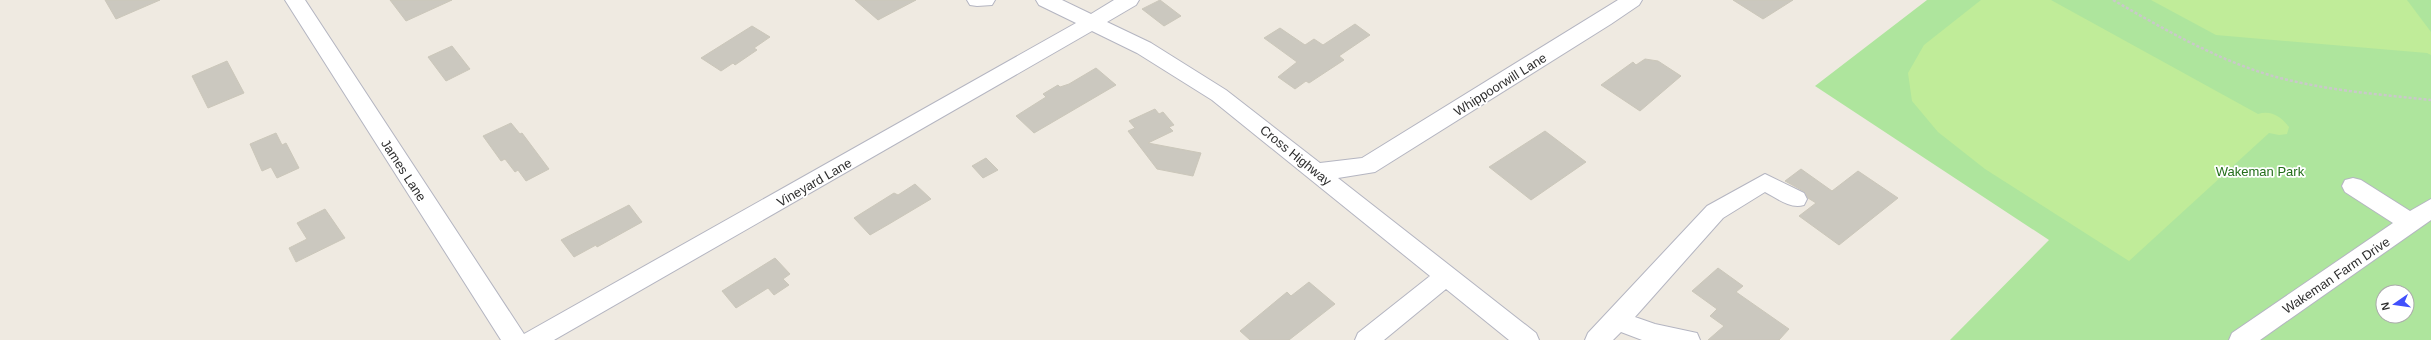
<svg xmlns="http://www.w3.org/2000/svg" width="2431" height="340" font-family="Helvetica,sans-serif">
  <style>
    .green { fill: #aee59d; fill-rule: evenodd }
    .pitch { fill: #c0ec99 }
    .building { fill: #cbc8bf; stroke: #cbc7ba }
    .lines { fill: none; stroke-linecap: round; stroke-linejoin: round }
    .minor-casing { stroke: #b4b5c1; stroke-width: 2 }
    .path { stroke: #c9c9c9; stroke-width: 2.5; stroke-dasharray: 3 2; stroke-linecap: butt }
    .minor { fill: #fff; fill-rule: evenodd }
    .labels { text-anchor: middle; stroke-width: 3.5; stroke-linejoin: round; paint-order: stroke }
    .street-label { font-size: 13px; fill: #2e2e2e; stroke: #fff }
    .park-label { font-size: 13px; fill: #236e1a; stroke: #fff }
  </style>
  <rect width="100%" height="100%" fill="#efeae1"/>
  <path class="green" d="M1927 0H2431V340H1950L2049 240 1815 86ZM2383 292H2407V316H2383Z"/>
  <path class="pitch" d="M1981 0H2051L2258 114C2272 110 2281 117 2289 127L2287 134 2279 135 2269 133 2129 261 1985 169 1938 132 1912 101 1908 73 1924 45Z
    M2151 0H2407L2431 32V55L2427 53 2216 35Z"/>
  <path class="building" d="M105 0H160L116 19Z
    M390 0H452L406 21Z
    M855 0H916L878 20Z
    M1160 0 1181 16 1164 26 1142 9Z
    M1733 0H1793L1763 19Z
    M1355 24 1370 35 1339 56 1344 60 1309 83 1306 81 1295 89 1278 77 1297 62 1264 38 1280 28 1305 45 1314 39 1323 45Z
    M752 26 770 37 754 48 757 50 735 65 733 63 721 71 701 58Z
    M452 46 470 69 446 81 428 57Z
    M1645 59 1658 61 1681 76 1640 111 1601 85 1633 62 1636 65Z
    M227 61 244 93 208 108 192 76Z
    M1096 68 1116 85 1034 133 1016 116 1046 97 1043 94 1058 85 1060 87 1069 84Z
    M1155 109 1159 114 1163 112 1174 125 1169 127 1173 131 1148 143 1201 153 1193 176 1157 169 1128 131 1135 128 1129 121Z
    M511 123 520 134 522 133 549 169 526 181 518 170 515 172 505 159 501 161 483 136Z
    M1545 131 1586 162 1531 200 1489 167Z
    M276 133 282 145 286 143 299 168 277 178 271 167 262 171 250 144Z
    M986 158 998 170 983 178 972 166Z
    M1801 169 1832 191 1858 171 1898 198 1839 245 1799 216 1816 203 1808 198 1805 192 1785 181Z
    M915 184 931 199 889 224 870 235 854 218 894 193 898 195Z
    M629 205 642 222 597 247 596 245 574 257 561 240Z
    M325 209 345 238 296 262 289 248 307 239 297 223Z
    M775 258 790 274 783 279 789 285 774 295 768 288 736 308 722 291Z
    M1718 268 1743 286 1736 292 1789 329 1779 340H1708L1724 326 1710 316 1717 309 1692 291Z
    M1309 282 1335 304 1289 340H1250L1240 331 1287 292 1291 296Z"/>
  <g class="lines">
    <g class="minor-casing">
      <path id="minor" d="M285 0H305L524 334 1076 23 1039 5 1036 0H1062L1091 14 1114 0H1139L1136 5 1107 22 1151 43 1226 90 1320 163 1362 158 1618 0H1642L1639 5 1611 24 1375 172 1338 178 1536 333 1539 340H1509L1446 289 1384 340H1355L1358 333 1430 276 1212 100 1137 53 1092 31 554 340H501Z
        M967 0H995L992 5 977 6 970 5Z
        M1765 174 1804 193 1807 199 1804 205C1790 209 1778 199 1765 192L1723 218 1635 317 1655 324 1697 333 1700 340H1642L1621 332 1613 340H1585L1588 333 1707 206Z
        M2353 178 2361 180 2410 211 2431 199V220L2260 340H2229L2232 333 2393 223 2345 192 2342 186 2345 180Z"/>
    </g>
    <path class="path" d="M2113 0C2162 28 2212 57 2266 74 2319 90 2376 94 2431 100"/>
    <use href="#minor" class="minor"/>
  </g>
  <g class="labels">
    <g class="street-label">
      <text transform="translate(1500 84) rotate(-32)" y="5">Whippoorwill Lane</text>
      <text transform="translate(1296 155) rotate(39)" y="5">Cross Highway</text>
      <text transform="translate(404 170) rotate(57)" y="5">James Lane</text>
      <text transform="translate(814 182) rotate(-30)" y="5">Vineyard Lane</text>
      <text transform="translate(2336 275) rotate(-34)" y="5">Wakeman Farm Drive</text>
    </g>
    <g class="park-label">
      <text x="2260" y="176">Wakeman Park</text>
    </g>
  </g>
  <g transform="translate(2395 304) rotate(257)"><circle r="19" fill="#ffffff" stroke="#ababab"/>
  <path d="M0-3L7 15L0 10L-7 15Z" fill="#4150fc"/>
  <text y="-6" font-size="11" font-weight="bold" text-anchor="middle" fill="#2e2e2e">N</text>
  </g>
</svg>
